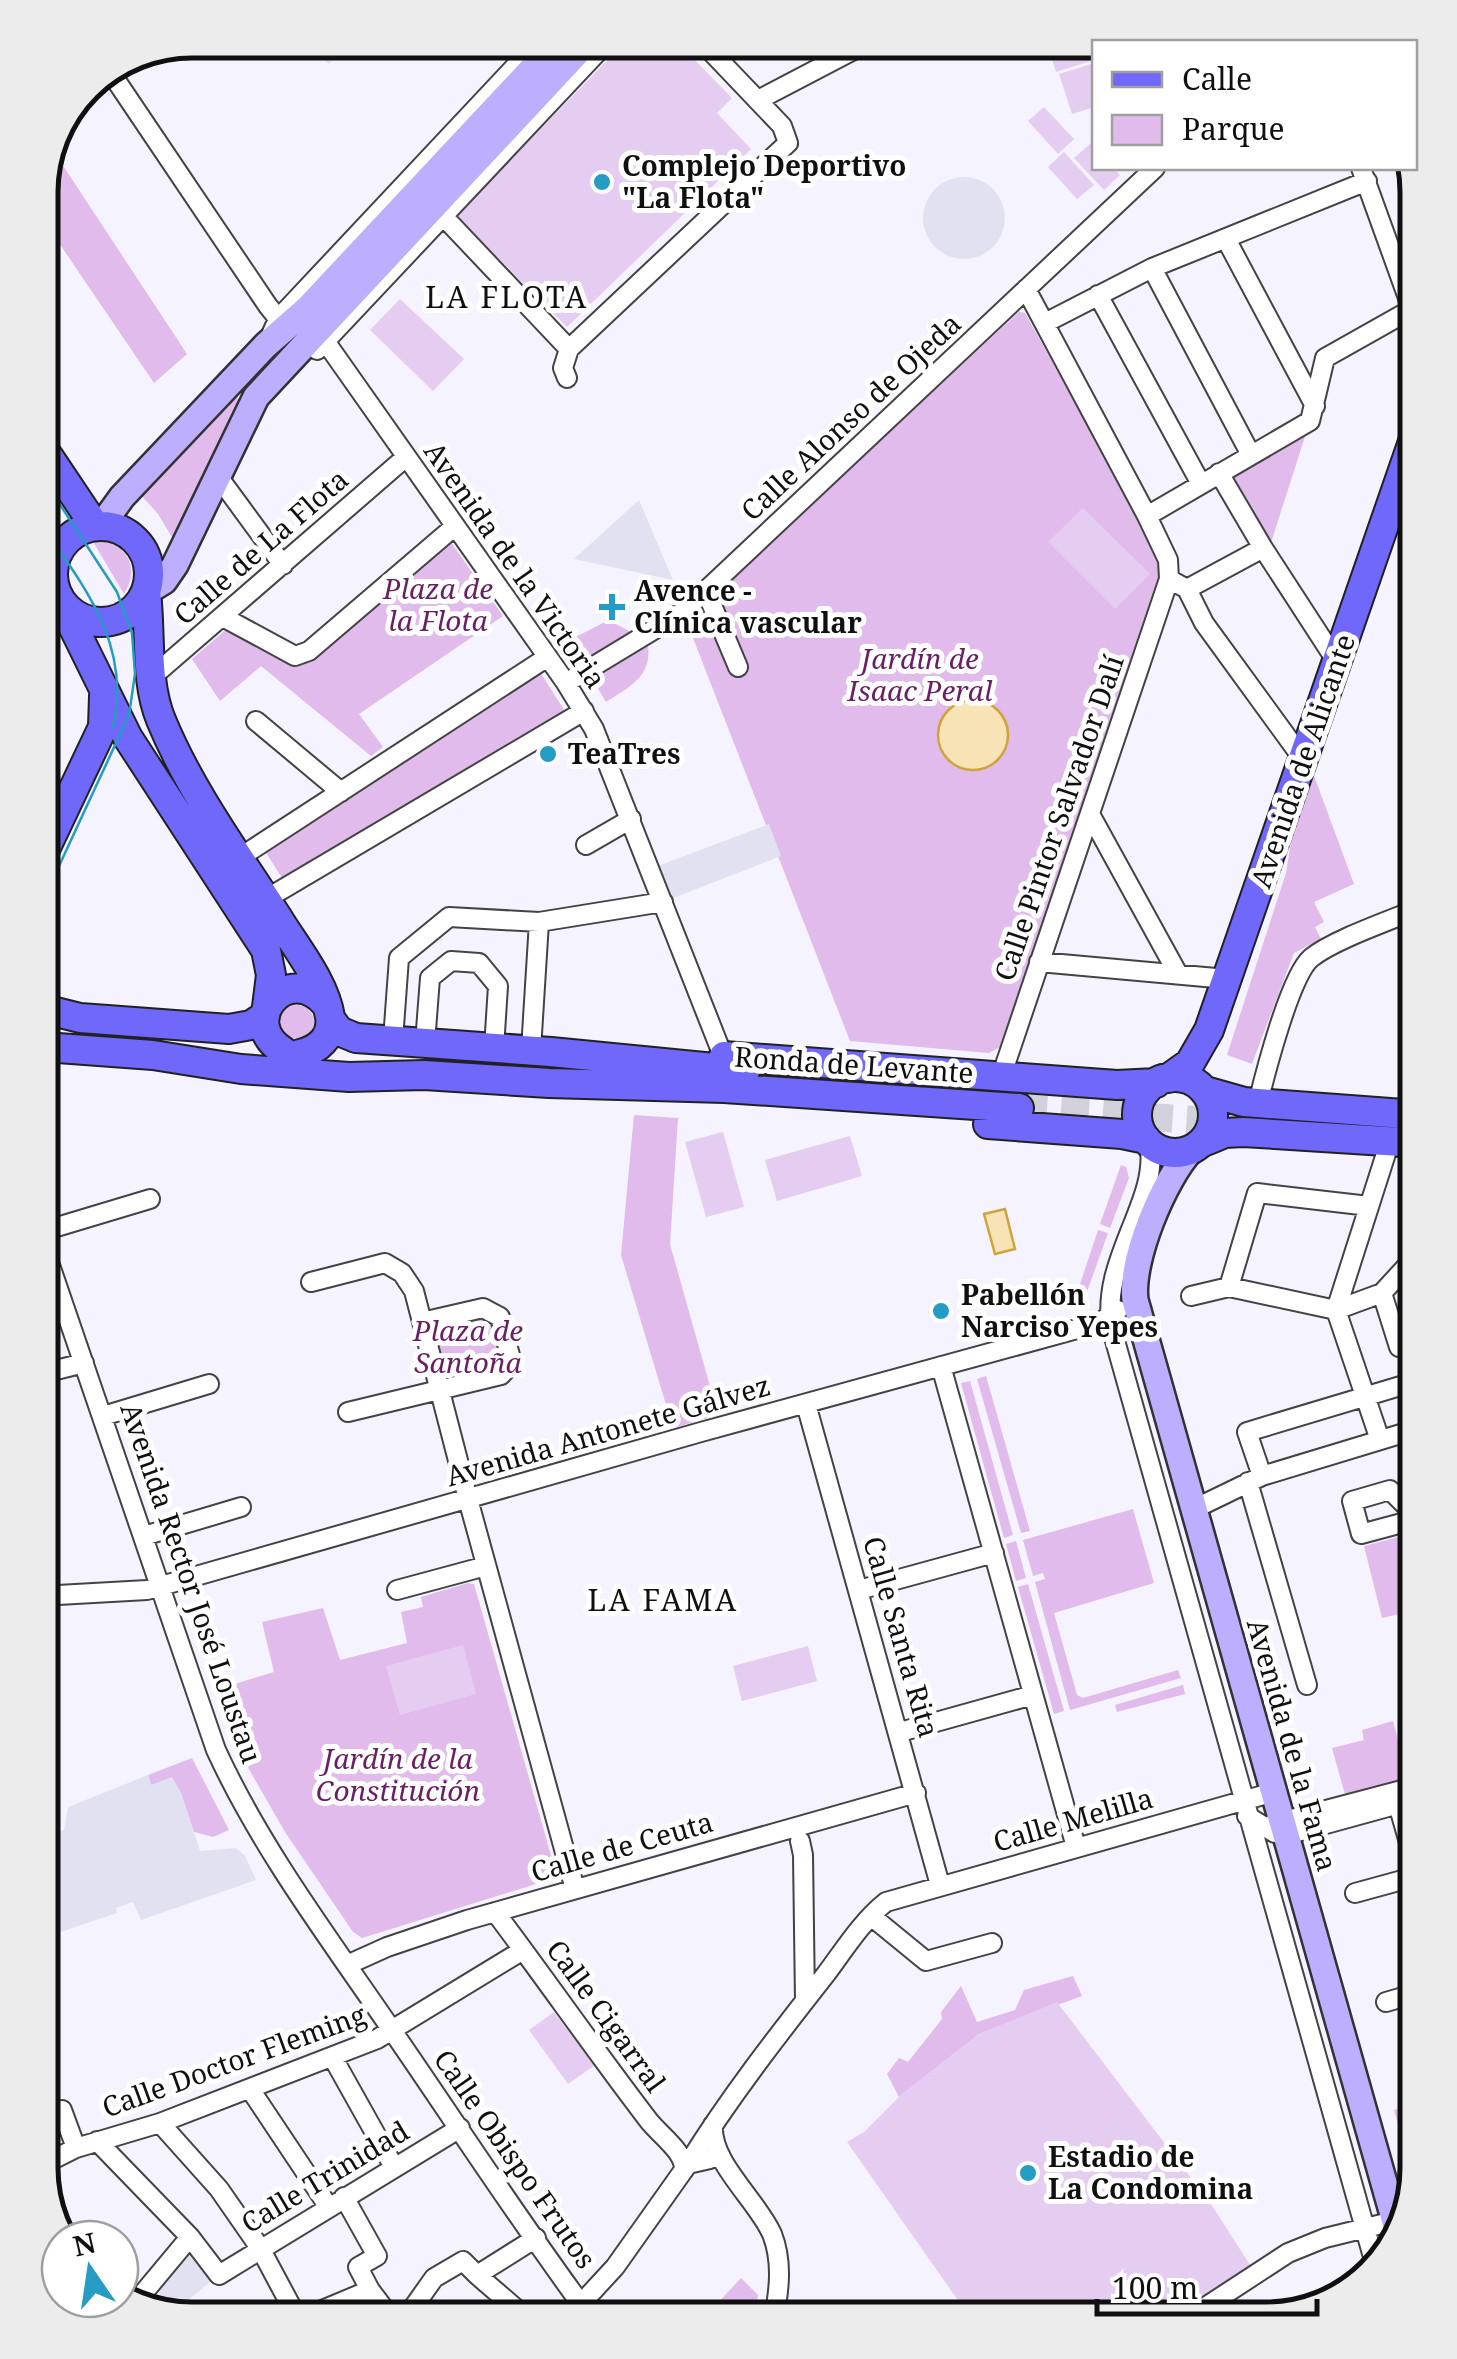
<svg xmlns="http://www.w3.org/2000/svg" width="1457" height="2359" font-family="'Noto Serif',serif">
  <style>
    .green { fill: #e1bbeb }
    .pitch { fill: #e5cdf2 }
    .plaza { fill: #e1e1f1 }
    .water { fill: #f8e3b7; stroke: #d0a43c; stroke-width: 2.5 }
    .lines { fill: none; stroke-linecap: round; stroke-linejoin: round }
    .primary-tunnel { stroke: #d2d1db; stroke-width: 28; stroke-dasharray: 28 14; stroke-linecap: butt }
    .minor-casing { stroke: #434343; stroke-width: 22 }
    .secondary-casing { stroke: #323232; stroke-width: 30 }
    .primary-casing { stroke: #212121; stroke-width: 32 }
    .minor { stroke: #fff; stroke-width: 18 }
    .secondary { stroke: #beaeff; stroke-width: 25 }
    .primary { stroke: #7068fb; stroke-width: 28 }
    .tram { stroke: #249cc4; stroke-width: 2.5 }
    .poi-dot { fill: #249cc4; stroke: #fff; stroke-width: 4 }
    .labels { text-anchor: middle; stroke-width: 10; stroke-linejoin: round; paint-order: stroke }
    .poi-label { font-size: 28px; font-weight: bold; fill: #101010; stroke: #fff; text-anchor: start }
    .street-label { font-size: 28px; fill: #101010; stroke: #fff }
    .park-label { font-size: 28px; font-style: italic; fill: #6a1e63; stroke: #fff }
    .neighbourhood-label { font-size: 30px; letter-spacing: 2.5px; fill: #101010; stroke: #fff }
    .rim { fill: none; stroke: #101010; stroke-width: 5 }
  </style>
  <rect width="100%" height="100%" fill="#f4f3ff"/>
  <path class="green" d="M54 152 187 354 154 383 40 215V182Z
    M1019 312 1025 313 1156 549 1164 569 1006 1044 989 1053 850 1041 686 620Z
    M235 395 240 400 176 544 158 514 141 495Z
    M1310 421 1267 555 1219 473Z
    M445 534 503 616 359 714 383 747 371 756 261 666 220 701 192 659 229 627 310 662Z
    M100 539C128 545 140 569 124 594L92 540Z
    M603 623 616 624 631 632 576 665 562 644Z
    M648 646C652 677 628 688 606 702L593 680Z
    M540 672 566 713 282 878 265 851Z
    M1313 773 1354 884 1314 902 1324 922 1315 927 1321 939 1294 953 1252 1064 1227 1055 1286 873 1293 829Z
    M280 1022a17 17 0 1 1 34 0a17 17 0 1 1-34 0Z
    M634 1115 678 1118 670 1244 718 1415 673 1428 621 1255Z
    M1121 1165 1126 1167 1129 1178 1110 1228 1100 1224Z
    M1098 1230 1108 1233 1088 1289 1073 1305Z
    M483 1308 500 1317 512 1363 439 1390 422 1322Z
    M986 1376 1030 1531 1021 1533 977 1379Z
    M970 1381 1013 1535 1004 1538 961 1383Z
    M1133 1509 1154 1583 1054 1613 1077 1695 1083 1698 1178 1670 1181 1678 1070 1710 1035 1582 1045 1579 1043 1573 1033 1576 1023 1540Z
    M1417 1532V1610L1382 1618 1364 1546Z
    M1016 1541 1026 1578 1016 1581 1006 1544Z
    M468 1583 474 1584 552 1859 551 1873 539 1883 362 1938 353 1932 285 1832 246 1764 218 1689 274 1672 262 1622 323 1608 340 1660 407 1643 401 1612 423 1607 421 1597Z
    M1028 1584 1064 1711 1054 1714 1018 1587Z
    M1183 1685 1185 1694 1117 1712 1115 1705Z
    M1393 1721 1409 1781 1346 1798 1332 1748 1364 1740 1362 1730Z
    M192 1758 229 1830 213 1837 194 1832 181 1793 171 1778 151 1785 148 1775Z
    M1073 1976 1082 1996 979 2034 899 2097 887 2074 899 2058 908 2062 942 2019 941 2012 961 1986 977 2022 1015 2010 1024 1990Z
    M1417 2104V2152L1407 2155 1394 2110Z
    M741 2278 758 2295 754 2319H703Z"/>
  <path class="pitch" d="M627 40H675L732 98 717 113 751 149 567 327 456 216Z
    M1046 40H1139V42H1094V60L1056 72Z
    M1094 63V107L1072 114 1059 74Z
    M1044 107 1074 139 1058 154 1028 121Z
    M1091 143 1094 147V168H1113L1120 175 1104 190 1074 158Z
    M1064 152 1094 185 1077 199 1048 167Z
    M400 299 464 359 433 391 370 330Z
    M1083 508 1150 574 1115 609 1048 542Z
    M723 1132 744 1207 706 1217 685 1142Z
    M850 1136 862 1176 777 1201 765 1160Z
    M463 1645 476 1694 400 1715 386 1666Z
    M808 1646 817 1681 742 1701 733 1666Z
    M1057 2002 1211 2204 1250 2265 1167 2319H971L847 2142 864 2132 899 2097 979 2034Z
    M554 2012 594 2066 568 2084 529 2030Z"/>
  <path class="plaza" d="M304 40H352L329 64Z
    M923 218a41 41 0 1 1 82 0a41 41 0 1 1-82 0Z
    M639 500 673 580 574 559Z
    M769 824 781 856 663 902 650 869Z
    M148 1775 151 1785 172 1777 181 1793 200 1851 236 1848 245 1856 256 1880 141 1920 133 1902 116 1908 117 1913 40 1939V1839L64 1830 68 1807Z
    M190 2237 219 2275 176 2310 151 2285Z"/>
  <path class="water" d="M938 735a35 35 0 1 1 70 0a35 35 0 1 1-70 0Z
    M1005 1209 1015 1249 995 1254 984 1214Z"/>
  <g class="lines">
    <path class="primary-tunnel" d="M1019 1108 1252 1124"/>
    <g class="minor-casing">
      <path id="minor" d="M1165 40 1166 42
        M111 73 268 306 285 327
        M758 100 867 43
        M1361 168 1417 323
        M442 193 443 216 569 349 788 143 782 126 700 40
        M1226 239 1315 406
        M1152 268 1251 455
        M1098 295 1201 484
        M1045 323 1152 268 1367 181
        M271 335 278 319 540 40
        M325 341 566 683 594 729 723 1056
        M317 350 609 40
        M567 378 563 368 569 349
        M1219 473 1263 548 1337 662
        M217 475 283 565
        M1147 516 1310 421 1325 358 1412 309
        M1169 579 1187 589 1204 623 1303 759
        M1187 589 1263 548
        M706 591 738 667
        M223 617 295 656 309 651 454 527
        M152 677 406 457
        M566 683 683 612 1155 168
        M256 721 341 792
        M1090 814 1178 974
        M586 845 631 819
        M239 858 546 658
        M266 899 584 711
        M1039 962 1227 979
        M393 1040 399 958 449 917 539 922 663 902
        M425 1043 430 978 451 961 479 963 498 986 494 1048
        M531 1050 539 922
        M1002 1074 1169 579 1168 560 1147 516 1026 289
        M1258 1103C1265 1074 1290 976 1311 958 1333 940 1389 921 1417 909
        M1149 1143C1161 1200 1099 1259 1112 1330L1375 2264
        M40 1232 150 1199
        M40 1236 216 1750C261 1848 328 1937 389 2026 456 2123 521 2224 592 2319
        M311 1282 385 1263 402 1273 414 1291 468 1499 575 1889
        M1229 1287 1257 1193 1369 1206
        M1382 1293 1399 1347
        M1191 1296 1229 1287 1336 1310
        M1336 1310 1390 1141
        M1336 1310 1380 1440
        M1336 1310 1382 1293 1417 1255
        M941 1366 1076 1847
        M40 1374 84 1363
        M806 1404 940 1885
        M348 1412 501 1375 512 1363 500 1317 483 1308 422 1322
        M103 1416 209 1384
        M1262 1476 1247 1432 1417 1381
        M1248 1482 1307 1685
        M1194 1509 1262 1476 1417 1429
        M1417 1519 1361 1534 1352 1501 1390 1490 1417 1517
        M144 1536 241 1507
        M397 1590 486 1566
        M859 1590 994 1553
        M40 1596 147 1590 701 1432 1099 1323 1118 1310
        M900 1732 1033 1695
        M1396 1797 1417 1871
        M1247 1816 1275 1833 1286 1835 1417 1799
        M1273 1824 1417 1786
        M800 1841 803 1855 805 2001
        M1355 1893 1417 1876
        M495 1912C547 1981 596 2052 649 2121 660 2135 685 2152 684 2170
        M871 1916 926 1961 992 1943
        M347 1965 387 1947 467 1920 916 1793
        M1386 2002 1417 1993
        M333 2058 394 2167
        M250 2089 328 2206
        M62 2110 76 2148
        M160 2123 219 2189 260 2248 298 2319
        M713 2125C710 2162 757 2200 772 2234 783 2262 779 2290 774 2319
        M97 2141 190 2237 219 2275 460 2128
        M688 2164C729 2098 778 2035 826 1974 844 1950 862 1921 886 1902L1274 1792
        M40 2166 76 2148 160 2123 377 2039 523 1950
        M344 2197 377 2256 358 2267 370 2290 392 2319
        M135 2303 190 2237
        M278 2319 294 2312 308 2316 370 2290
        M405 2319 434 2278 463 2261 477 2275
        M528 2319 477 2275 536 2238
        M567 2319 615 2267 688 2164 710 2159
        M1187 2319 1288 2253 1325 2238 1394 2221"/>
    </g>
    <g class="secondary-casing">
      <path id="secondary" d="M101 526 122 497 266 345 307 309 559 40
        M146 592 164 581 175 565 256 397 589 40
        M1191 1150C1164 1179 1130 1260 1135 1300L1399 2236"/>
    </g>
    <g class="primary-casing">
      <path id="primary" d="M40 444 95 526
        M53 574a48 48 0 1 1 96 0a48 48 0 1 1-96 0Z
        M146 592C151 634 145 681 161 720 191 793 239 857 281 923 298 950 325 984 330 1017 333 1037 318 1050 300 1054
        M61 602 128 738 266 950 271 975 267 1007
        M40 860 103 727 104 696
        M40 1008 80 1018 229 1029 251 1025 265 1016
        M331 1020 339 1031 356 1038 551 1052 745 1071
        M40 1050 58 1048 153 1055 241 1069 349 1077 424 1075 549 1083 724 1088 1019 1108
        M283 1051C236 1021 288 961 325 1003
        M724 1056 1117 1085 1156 1083
        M1137 1115a38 38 0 1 1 76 0a38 38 0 1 1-76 0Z
        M1169 1078 1190 1063 1209 1030 1417 430
        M1205 1091 1244 1102 1417 1115
        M988 1124 1122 1134 1146 1139
        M1203 1142 1225 1133 1243 1132 1417 1143"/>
    </g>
    <use href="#minor" class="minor"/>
    <use href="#secondary" class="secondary"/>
    <use href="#primary" class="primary"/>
    <path class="tram" d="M40 523C84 586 132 645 113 727
      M40 907 129 715 135 674 132 633 117 592 40 474"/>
  </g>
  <g class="poi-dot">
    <circle cx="602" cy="182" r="10"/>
    <path d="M607 592h10v10h10v10h-10v10h-10v-10h-10v-10h10z"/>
    <circle cx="548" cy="754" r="10"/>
    <circle cx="941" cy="1311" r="10"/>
    <circle cx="1028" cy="2173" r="10"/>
  </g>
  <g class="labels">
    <g class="poi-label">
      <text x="622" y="176">Complejo Deportivo<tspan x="622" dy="32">"La Flota"</tspan></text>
      <text x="634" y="601">Avence -<tspan x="634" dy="32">Clínica vascular</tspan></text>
      <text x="568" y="764">TeaTres</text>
      <text x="961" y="1305">Pabellón<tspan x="961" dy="32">Narciso Yepes</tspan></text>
      <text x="1048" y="2167">Estadio de<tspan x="1048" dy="32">La Condomina</tspan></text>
    </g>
    <g class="street-label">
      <text transform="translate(851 417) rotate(-43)" y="10">Calle Alonso de Ojeda</text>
      <text transform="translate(261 547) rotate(-41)" y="10">Calle de La Flota</text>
      <text transform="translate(515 565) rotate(55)" y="10">Avenida de la Victoria</text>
      <text transform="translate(1303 761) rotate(-71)" y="10">Avenida de Alicante</text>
      <text transform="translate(1059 818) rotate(-71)" y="10">Calle Pintor Salvador Dalí</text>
      <text transform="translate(854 1065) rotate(4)" y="10">Ronda de Levante</text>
      <text transform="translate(608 1431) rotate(-16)" y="10">Avenida Antonete Gálvez</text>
      <text transform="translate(191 1583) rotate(71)" y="10">Avenida Rector José Loustau</text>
      <text transform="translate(901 1637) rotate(74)" y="10">Calle Santa Rita</text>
      <text transform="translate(1292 1745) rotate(74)" y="10">Avenida de la Fama</text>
      <text transform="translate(1073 1820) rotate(-16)" y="10">Calle Melilla</text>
      <text transform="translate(622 1847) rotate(-16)" y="10">Calle de Ceuta</text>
      <text transform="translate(606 2016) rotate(54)" y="10">Calle Cigarral</text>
      <text transform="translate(234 2061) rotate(-20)" y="10">Calle Doctor Fleming</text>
      <text transform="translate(515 2159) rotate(55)" y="10">Calle Obispo Frutos</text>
      <text transform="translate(325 2177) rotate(-31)" y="10">Calle Trinidad</text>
    </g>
    <g class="park-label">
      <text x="438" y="599">Plaza de<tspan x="438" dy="32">la Flota</tspan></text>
      <text x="920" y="669">Jardín de<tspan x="920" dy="32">Isaac Peral</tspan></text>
      <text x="468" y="1341">Plaza de<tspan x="468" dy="32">Santoña</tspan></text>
      <text x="398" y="1769">Jardín de la<tspan x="398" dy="32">Constitución</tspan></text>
    </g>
    <g class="neighbourhood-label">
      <text x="507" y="308">LA FLOTA</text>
      <text x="663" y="1611">LA FAMA</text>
    </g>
  </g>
  <path d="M0 0H1457V2359H0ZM192 58H1266A134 134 0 0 1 1400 192V2168A134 134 0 0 1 1266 2302H192A134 134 0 0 1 58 2168V192A134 134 0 0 1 192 58Z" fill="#ececec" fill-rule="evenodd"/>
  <path class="rim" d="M192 58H1266A134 134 0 0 1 1400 192V2168A134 134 0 0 1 1266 2302H192A134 134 0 0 1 58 2168V192A134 134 0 0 1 192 58Z"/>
  <rect x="1092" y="40" width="325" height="130" fill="#ffffff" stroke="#9f9f9f" stroke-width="2.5"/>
  <rect x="1112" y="72" width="50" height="15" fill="#7068fb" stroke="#9f9f9f" stroke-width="2.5"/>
  <text x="1182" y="90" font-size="30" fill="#101010">Calle</text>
  <rect x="1112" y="115" width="50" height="30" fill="#e1bbeb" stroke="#9f9f9f" stroke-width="2.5"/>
  <text x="1182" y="140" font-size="30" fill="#101010">Parque</text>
  <g transform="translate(90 2269) rotate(347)"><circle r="48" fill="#ffffff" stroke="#9f9f9f" stroke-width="2.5"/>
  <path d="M0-8L18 38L0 25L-18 38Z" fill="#249cc4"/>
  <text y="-15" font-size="28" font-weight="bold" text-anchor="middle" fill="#101010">N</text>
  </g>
  <path d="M1097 2299v15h220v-15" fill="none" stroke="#101010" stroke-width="5"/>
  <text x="1112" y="2299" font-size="30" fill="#101010" stroke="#ffffff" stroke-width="8" paint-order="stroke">100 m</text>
</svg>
